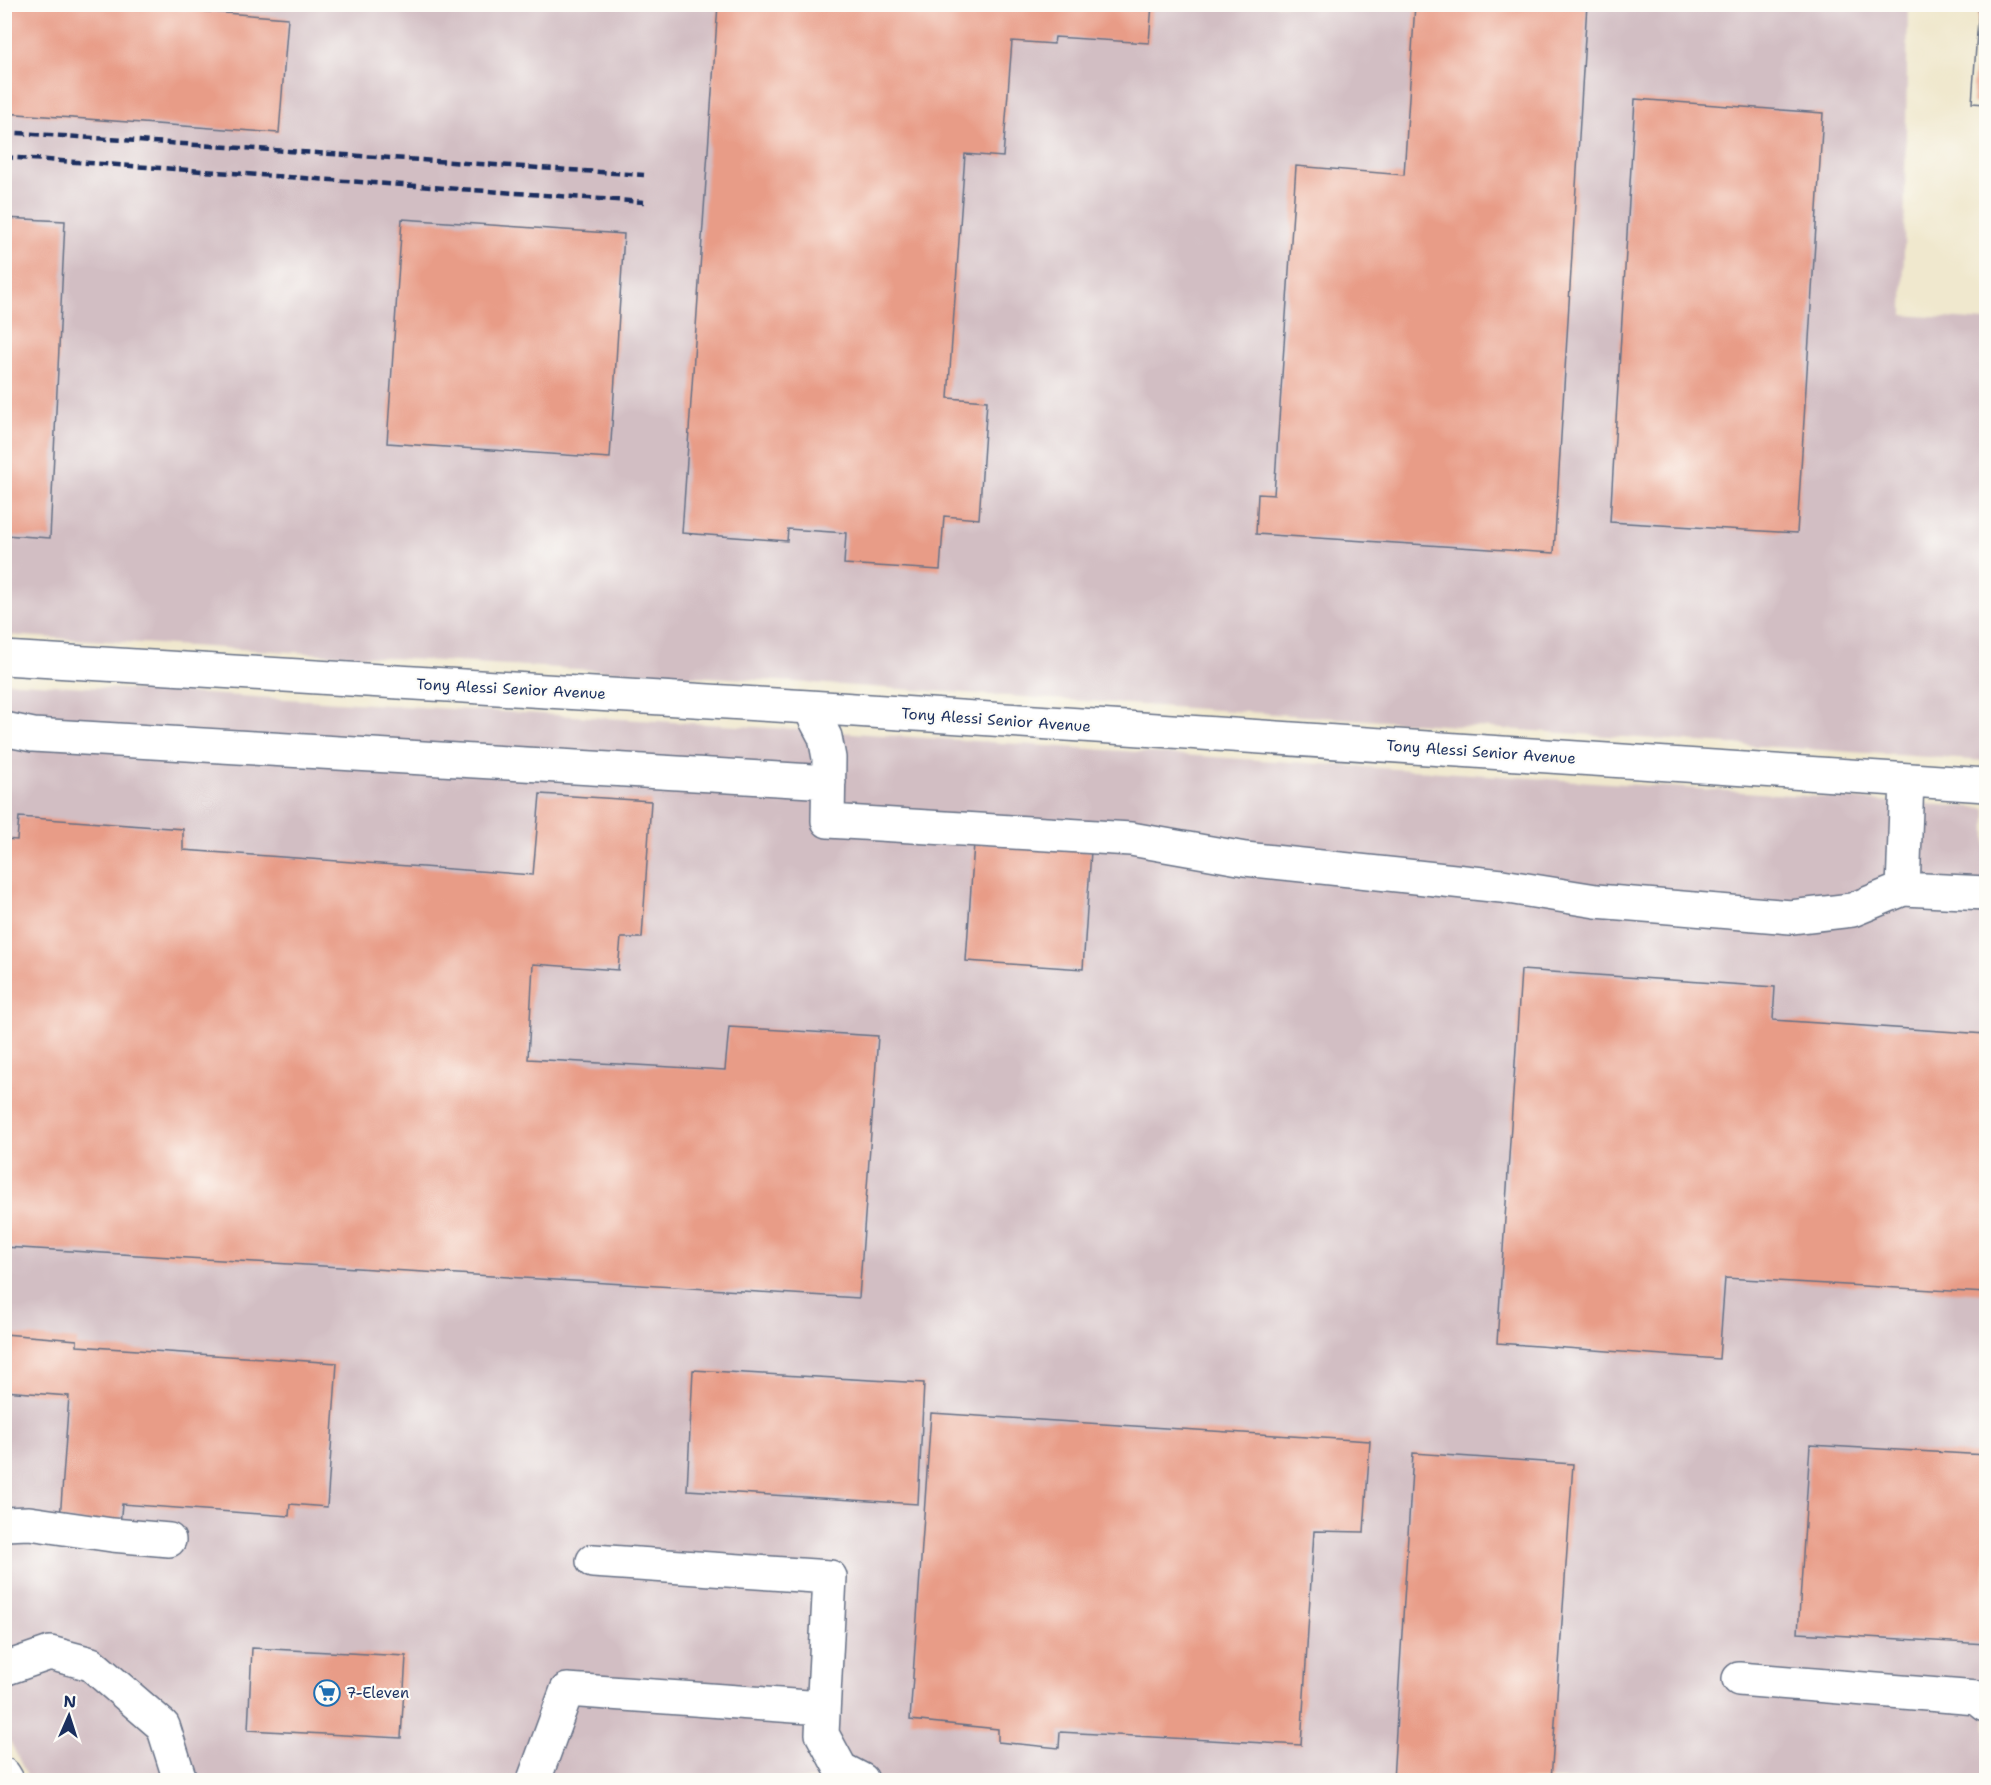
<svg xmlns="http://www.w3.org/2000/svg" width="1991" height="1785" font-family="'Shantell Sans',sans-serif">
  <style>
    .industrial { fill: #d2bec3 }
    .building { fill: #e89c87 }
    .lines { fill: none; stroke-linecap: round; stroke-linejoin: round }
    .minor-casing { stroke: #667085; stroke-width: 36 }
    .minor { stroke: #fff; stroke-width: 33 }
    .rail { stroke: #1b2f5e; stroke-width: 4.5; stroke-dasharray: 9 4.5; stroke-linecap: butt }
    .labels { text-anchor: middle; stroke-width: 4.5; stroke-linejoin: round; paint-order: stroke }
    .street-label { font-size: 15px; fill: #1b2f5e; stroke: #fdfcf7 }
    .poi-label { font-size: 15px; fill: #1b2f5e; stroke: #fdfcf7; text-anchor: start }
  </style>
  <rect width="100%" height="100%" fill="#fdfcf7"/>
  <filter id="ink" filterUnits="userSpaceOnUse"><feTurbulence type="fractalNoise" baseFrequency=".0167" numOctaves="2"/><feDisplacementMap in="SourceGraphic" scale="12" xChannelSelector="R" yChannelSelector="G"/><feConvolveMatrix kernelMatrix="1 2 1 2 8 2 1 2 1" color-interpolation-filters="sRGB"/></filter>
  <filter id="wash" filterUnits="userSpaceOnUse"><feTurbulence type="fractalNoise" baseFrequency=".008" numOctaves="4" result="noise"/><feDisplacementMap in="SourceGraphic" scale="24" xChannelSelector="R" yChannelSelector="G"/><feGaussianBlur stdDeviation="1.35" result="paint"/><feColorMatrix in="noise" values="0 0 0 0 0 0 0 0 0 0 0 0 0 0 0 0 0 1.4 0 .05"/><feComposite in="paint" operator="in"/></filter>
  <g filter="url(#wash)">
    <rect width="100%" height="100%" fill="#f0e8ce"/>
    <path class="industrial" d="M4 5H1908L1903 315 1986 321V761L810 683 5 635Z
      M4 682 807 730 1986 808V1780H29L4 1729Z"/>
    <g id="blocks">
      <path class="building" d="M4 4H111L288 18 279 133 4 113Z
        M718 4H1152L1149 43 1055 37 1054 44 1012 41 1003 157 965 154 948 398 987 401 979 519 944 516 940 570 844 564 846 533 788 529 787 541 682 533Z
        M1415 4H1587L1554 553 1256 534 1258 494 1274 495 1296 166 1404 175Z
        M1979 4H1986V104L1972 103Z
        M1635 99 1823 113 1797 533 1610 522Z
        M4 218 65 221 50 538 4 535Z
        M402 219 624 234 610 458 387 443Z
        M540 794 651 801 642 938H621L618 970 533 964 528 1059 725 1070 729 1027 878 1036 859 1298 4 1247V839L17 840 19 817 183 829V850L533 875Z
        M974 843 1091 851 1083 969 966 961Z
        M1521 970 1775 987 1773 1020 1986 1034V1293L1725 1278 1719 1359 1497 1343Z
        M4 1334 77 1340V1346L337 1363 327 1507 290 1504 289 1516 122 1504 120 1525 60 1519 69 1396 4 1391Z
        M693 1370 924 1383 918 1504 687 1490Z
        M931 1413 1370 1441 1364 1532 1314 1531 1301 1745 1060 1732 1059 1748 998 1742V1729L910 1720Z
        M1810 1445 1986 1455V1644L1798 1633Z
        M1413 1453 1573 1464 1551 1780H1393Z
        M252 1648 406 1656 401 1738 248 1730Z"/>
    </g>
  </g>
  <g filter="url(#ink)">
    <use href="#blocks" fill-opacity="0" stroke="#667085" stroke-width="1.5"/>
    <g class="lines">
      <g class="minor-casing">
        <path id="minor" d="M4 658 809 707 1986 785
          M809 707 825 737 829 758 828 821 1131 839 1245 859 1502 886 1596 901 1791 917 1852 910 1903 889
          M4 729 33 735 829 782
          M1907 780 1903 889 1986 893
          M4 1524 29 1523 112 1535 169 1540
          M593 1561 830 1577 822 1734 841 1769 862 1780
          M4 1669 50 1653 91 1664 163 1726 180 1780
          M1739 1679 1977 1698 1986 1705
          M4 1775 7 1780
          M534 1780 567 1690 823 1708"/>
      </g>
      <use href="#minor" class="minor"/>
      <path class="rail" d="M4 132 644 175
        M4 157 644 202"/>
    </g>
  </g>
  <defs>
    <g id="supermarket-ring" transform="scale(1.35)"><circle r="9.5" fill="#fdfcf7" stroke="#1f6fb2" stroke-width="1.5"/><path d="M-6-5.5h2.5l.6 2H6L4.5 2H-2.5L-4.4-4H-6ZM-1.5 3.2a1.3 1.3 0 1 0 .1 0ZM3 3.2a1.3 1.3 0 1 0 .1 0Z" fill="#1f6fb2"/></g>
  </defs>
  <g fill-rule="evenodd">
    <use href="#supermarket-ring" x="327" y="1693"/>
  </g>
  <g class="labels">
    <g class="street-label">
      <text transform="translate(511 689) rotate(3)" y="5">Tony Alessi Senior Avenue</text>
      <text transform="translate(996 720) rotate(4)" y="5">Tony Alessi Senior Avenue</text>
      <text transform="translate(1481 752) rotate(4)" y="5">Tony Alessi Senior Avenue</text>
    </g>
    <g class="poi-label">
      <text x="346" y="1698">7-Eleven</text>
    </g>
  </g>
  <rect width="1991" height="1785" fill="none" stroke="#fdfcf7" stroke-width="24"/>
  <g transform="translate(69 1716) rotate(3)" stroke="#fdfcf7" stroke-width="4.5" paint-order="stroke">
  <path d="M0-4.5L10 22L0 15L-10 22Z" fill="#1b2f5e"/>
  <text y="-9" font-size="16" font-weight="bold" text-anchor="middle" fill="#1b2f5e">N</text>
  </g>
</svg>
